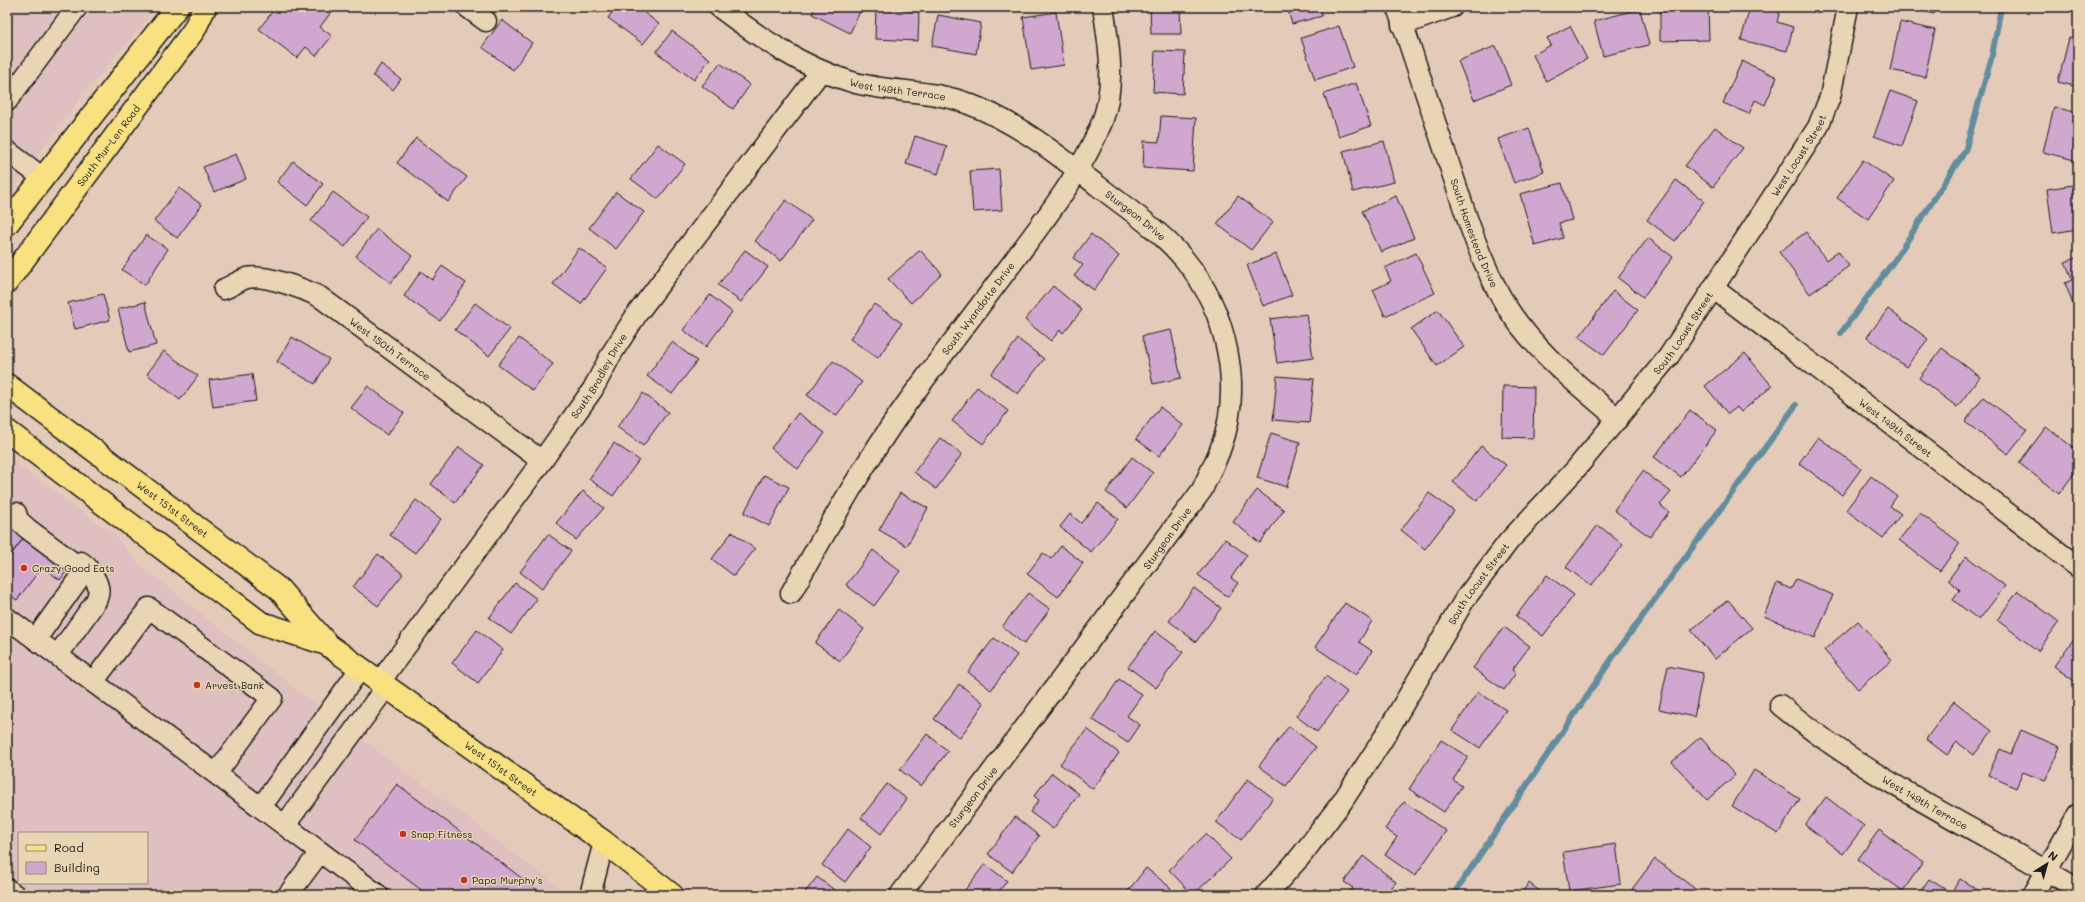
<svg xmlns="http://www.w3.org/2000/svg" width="2085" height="902" font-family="Mali,sans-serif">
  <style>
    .built { fill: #dec0c0; fill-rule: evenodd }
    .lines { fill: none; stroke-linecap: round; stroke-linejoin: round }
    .stream { stroke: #638d9e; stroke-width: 6 }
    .building { fill: #d0a8cf; stroke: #1c1c1c }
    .minor-casing { stroke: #1c1c1c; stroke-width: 23 }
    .major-casing { stroke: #1c1c1c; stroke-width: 25 }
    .minor { stroke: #e9d4b3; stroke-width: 20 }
    .major { stroke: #f9e181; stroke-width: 22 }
    .poi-dot { fill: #c8321e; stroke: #e9d4b3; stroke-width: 1.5 }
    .labels { text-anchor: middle; stroke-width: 3; stroke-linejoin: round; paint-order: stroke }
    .street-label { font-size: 10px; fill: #1c1c1c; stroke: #e9d4b3 }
    .poi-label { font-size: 10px; fill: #1c1c1c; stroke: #e9d4b3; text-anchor: start }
  </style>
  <rect width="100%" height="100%" fill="#e4cbb9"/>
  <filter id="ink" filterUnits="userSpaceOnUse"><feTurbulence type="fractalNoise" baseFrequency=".025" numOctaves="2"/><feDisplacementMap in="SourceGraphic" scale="8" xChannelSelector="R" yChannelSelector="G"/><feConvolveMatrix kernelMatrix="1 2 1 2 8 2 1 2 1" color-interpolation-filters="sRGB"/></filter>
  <g filter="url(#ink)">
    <path class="built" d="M7 7H157L76 104 7 195Z
      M7 457 115 535 140 565 301 693 570 895H7ZM19 833H147V883H19Z"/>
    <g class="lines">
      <path class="stream" d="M1841 333 1896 258 1965 151 1992 56 2001 7
        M1453 895 1613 657 1796 405"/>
    </g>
    <path class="building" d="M276 7H335L320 27 332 36 316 56 306 47 297 58 259 29Z
      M591 7H603L599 13Z
      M616 7H637L659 24 643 44 608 18Z
      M815 7H862L850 33 812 14Z
      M1150 7H1180L1181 34H1151Z
      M1287 7H1320L1322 16 1292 24Z
      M1660 7H1708L1709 40 1660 41Z
      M1750 7H1781L1777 22 1793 27 1787 51 1741 40Z
      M1909 7H1935L1934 14Z
      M2077 7H2078V21L2075 20Z
      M876 9 919 11 918 41 875 39Z
      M1640 9 1649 45 1603 56 1594 21Z
      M1056 12 1064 65 1031 70 1023 17Z
      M938 15 981 23 976 54 932 46Z
      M502 20 532 43 513 70 482 47Z
      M1900 22 1935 30 1925 77 1890 70Z
      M1339 26 1353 67 1315 80 1301 38Z
      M1570 26 1587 59 1546 81 1533 55 1551 45 1547 38Z
      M672 31 710 59 694 80 656 52Z
      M2069 38 2078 40V87L2058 82Z
      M1496 46 1511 85 1474 100 1458 61Z
      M1155 51 1185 52 1183 94 1153 92Z
      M1742 61 1777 77 1765 105 1755 100 1749 114 1723 103Z
      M720 63 750 85 733 109 702 86Z
      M381 64 401 79 393 90 373 76Z
      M1356 83 1371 126 1339 137 1324 94Z
      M1890 91 1918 101 1902 146 1874 136Z
      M2054 107 2078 113V161L2043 152Z
      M1161 116 1196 118 1193 171 1143 168 1144 141 1159 142Z
      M1715 127 1743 148 1713 187 1685 166Z
      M1529 128 1544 172 1514 183 1498 139Z
      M915 136 947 146 938 174 906 164Z
      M416 138 467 177 448 202 397 163Z
      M1384 141 1394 182 1353 192 1343 151Z
      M658 144 685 164 658 199 631 179Z
      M236 154 246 179 214 192 203 167Z
      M1863 160 1894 181 1868 219 1837 198Z
      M293 161 323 184 307 205 277 182Z
      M999 169 1002 210 973 212 970 171Z
      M1676 180 1704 201 1675 241 1647 220Z
      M1562 183 1572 220 1559 223 1563 238 1535 246 1520 194Z
      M2073 185 2075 198H2078V229L2053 233 2047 189Z
      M179 188 202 205 177 238 154 221Z
      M333 192 367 217 345 247 311 221Z
      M616 192 644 212 616 249 589 228Z
      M1238 196 1273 222 1251 250 1217 224Z
      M1396 196 1414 238 1381 252 1362 211Z
      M786 200 812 220 781 261 755 241Z
      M377 229 412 256 391 283 356 256Z
      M1806 232 1826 260 1838 251 1849 266 1810 294 1779 252Z
      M1091 234 1119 256 1094 290 1074 276 1083 265 1073 258Z
      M146 235 168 249 145 285 122 270Z
      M1648 238 1673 257 1643 297 1618 278Z
      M579 248 607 268 581 304 553 284Z
      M745 250 768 267 741 302 718 285Z
      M920 250 942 274 911 303 888 279Z
      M1416 253 1435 293 1385 316 1373 290 1391 281 1385 268Z
      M1276 254 1292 295 1263 306 1247 265Z
      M2078 257V306L2074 307 2065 283 2072 280 2065 262Z
      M442 266 466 283 440 321 404 296 421 271 432 280Z
      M1053 286 1082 310 1063 333 1060 330 1051 341 1025 320Z
      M1613 291 1638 310 1604 355 1579 337Z
      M103 294 110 320 75 329 68 303Z
      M710 295 732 312 706 347 683 330Z
      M145 302 156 345 129 352 118 309Z
      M475 303 510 329 489 356 455 330Z
      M874 304 902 323 878 358 850 339Z
      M1888 309 1928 339 1906 367 1867 337Z
      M1438 310 1464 347 1437 366 1411 329Z
      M1307 314 1313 358 1277 363 1270 319Z
      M1171 330 1181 378 1153 384 1142 336Z
      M292 337 329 359 315 384 277 362Z
      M519 338 553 364 533 391 498 365Z
      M1018 339 1044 359 1018 394 991 374Z
      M672 342 697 361 672 394 647 376Z
      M1942 348 1980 377 1957 407 1919 378Z
      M164 351 198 376 180 400 147 374Z
      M1745 353 1772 386 1741 412 1737 407 1728 414 1705 386Z
      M833 361 862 382 836 416 807 395Z
      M252 374 256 401 213 407 209 380Z
      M1277 376 1314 379 1309 423 1273 420Z
      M368 386 404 413 387 435 351 408Z
      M1503 386 1534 387 1533 438 1502 437Z
      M977 387 1008 411 983 444 952 421Z
      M643 393 668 412 643 446 617 427Z
      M1983 397 2027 430 2008 454 1965 422Z
      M1160 407 1183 425 1159 456 1136 439Z
      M1690 410 1717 430 1681 477 1654 457Z
      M798 413 825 433 798 469 771 448Z
      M2046 427 2078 451V468L2059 494 2019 463Z
      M1271 433 1300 442 1287 487 1257 478Z
      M1818 437 1861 469 1842 495 1799 463Z
      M940 438 962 454 936 489 914 472Z
      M614 443 639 460 613 496 589 479Z
      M1481 446 1506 465 1477 501 1453 482Z
      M459 447 484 465 455 503 431 484Z
      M1132 457 1153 473 1127 508 1106 492Z
      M1643 471 1671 492 1660 505 1669 512 1650 537 1614 510Z
      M764 475 789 487 769 526 744 513Z
      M1871 476 1897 496 1890 506 1901 514 1883 538 1846 510Z
      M1257 490 1284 510 1260 543 1233 522Z
      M2078 490V500L2073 496Z
      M583 491 604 508 576 540 556 523Z
      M900 493 928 508 907 546 879 530Z
      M1429 493 1454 511 1425 549 1401 530Z
      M416 500 441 519 415 553 390 535Z
      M1098 503 1118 519 1091 552 1060 527 1070 514 1081 523Z
      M1920 513 1960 543 1940 571 1899 540Z
      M7 522 25 536 7 560Z
      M1598 525 1623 545 1591 586 1566 567Z
      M732 532 755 549 734 576 712 559Z
      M548 534 571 551 542 589 520 572Z
      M25 536 69 568 60 580 42 567 17 600 7 593V560Z
      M1225 539 1247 555 1231 578 1238 583 1228 597 1198 575Z
      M1061 546 1083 563 1058 597 1027 574 1043 553 1051 559Z
      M873 550 900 571 874 606 846 585Z
      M378 554 403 574 378 606 353 587Z
      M1966 556 2005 586 1979 620 1953 600 1960 590 1948 580Z
      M1547 575 1574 595 1543 636 1516 616Z
      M1796 579 1833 595 1815 638 1764 616 1777 583 1791 589Z
      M515 583 537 599 511 634 489 618Z
      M1194 588 1221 608 1196 642 1169 621Z
      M2018 591 2059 622 2038 651 1997 620Z
      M1028 593 1050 609 1024 644 1002 627Z
      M1728 600 1752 628 1715 659 1691 630Z
      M1345 603 1372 621 1359 642 1372 651 1356 675 1315 647Z
      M839 610 864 629 840 661 815 643Z
      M1858 621 1892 660 1858 689 1824 650Z
      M1504 627 1530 646 1512 670 1516 673 1504 690 1473 668Z
      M477 630 503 650 478 683 452 663Z
      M1155 631 1183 652 1156 688 1128 667Z
      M2078 633V684L2054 666Z
      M994 638 1017 655 991 690 968 672Z
      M1668 666 1703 673 1694 717 1659 709Z
      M1326 676 1347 692 1317 732 1296 716Z
      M1119 679 1142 695 1127 716 1140 725 1128 743 1092 719Z
      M959 684 984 703 960 738 934 719Z
      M1478 692 1506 710 1480 748 1452 730Z
      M1954 701 1992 731 1974 755 1957 742 1947 755 1926 739Z
      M1289 726 1316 747 1286 786 1259 766Z
      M1087 729 1119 753 1093 789 1060 764Z
      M2021 730 2060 747 2045 781 2023 772 2016 788 1988 775 2000 749 2011 754Z
      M927 734 948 751 921 786 900 770Z
      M1700 737 1735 775 1707 800 1672 762Z
      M1441 740 1468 757 1453 780 1462 786 1444 812 1409 789Z
      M1754 770 1800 799 1778 834 1732 806Z
      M1052 773 1079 794 1053 829 1030 812 1039 800 1034 796Z
      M1248 779 1273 798 1241 840 1216 822Z
      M397 784 544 895H428L355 840Z
      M887 784 907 799 881 834 861 818Z
      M1826 797 1864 826 1843 854 1805 825Z
      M1404 802 1446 831 1415 876 1385 855 1397 837 1385 829Z
      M1015 817 1039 836 1012 872 988 854Z
      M848 829 871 847 845 882 822 865Z
      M1879 830 1923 862 1903 891 1858 859Z
      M1206 834 1231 859 1193 895 1169 870Z
      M1616 844 1621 884 1569 891 1563 852Z
      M1363 856 1396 882 1386 895H1347L1353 888 1344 882Z
      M1655 859 1698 891 1695 895H1640L1632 889Z
      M985 864 1007 881 996 895H961Z
      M1146 868 1171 888 1165 895H1125Z
      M817 877 840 894V895H803Z
      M1929 879 1951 893 1960 879 1984 894 1918 895Z
      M1529 883 1545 895H1520Z"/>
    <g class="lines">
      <g class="minor-casing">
        <g id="minor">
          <path d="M467 7 486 21"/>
          <path id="s1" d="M719 7C760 38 802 67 852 82 890 93 932 89 969 104 1018 123 1057 154 1098 186 1128 209 1161 231 1185 260 1227 311 1244 388 1220 450 1215 463 1208 476 1202 490L900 895"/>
          <path id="s2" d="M1397 7 1467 218C1477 247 1489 277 1505 304 1533 350 1578 385 1618 419"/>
          <path d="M1402 25 1452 7"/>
          <path d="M7 101 77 7"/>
          <path d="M7 151 43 178"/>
          <path id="s3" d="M1713 288 2078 567"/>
          <path id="s4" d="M224 289C232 286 240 280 247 278 265 274 304 289 320 297L542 461"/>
          <path d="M16 513 18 520 28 529 95 579C99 587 100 592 96 601L58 655"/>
          <path id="s5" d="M791 593C828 528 864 463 907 403 943 354 980 306 1016 258 1048 215 1082 172 1102 122 1116 85 1109 44 1103 7"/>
          <path d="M7 618 93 682"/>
          <path d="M36 639 87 567 81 562"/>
          <path id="s6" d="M379 683 542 461 593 389 612 353 637 314 821 71"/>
          <path id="s7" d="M1780 705C1870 780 1978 830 2078 889"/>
          <path d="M216 774 93 682 149 608 272 698 216 774 378 895"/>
          <path d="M261 807 360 669"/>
          <path d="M285 825 386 687"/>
          <path d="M7 889 15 895"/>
          <path d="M288 895 320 852"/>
          <path d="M590 895 604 842"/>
          <path id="s8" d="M1266 895 1301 856 1342 802 1383 739 1465 599 1509 541 1575 470 1669 356 1818 127 1830 97 1848 7"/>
          <path d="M2033 895 2078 814"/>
        </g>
      </g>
      <g class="major-casing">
        <g id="major">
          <path d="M7 224 177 7"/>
          <path id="s9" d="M7 282 194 30 205 7"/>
          <path id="s10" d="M7 385 279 589 328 645 604 842 672 895"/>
          <path d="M7 431 261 623 327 644"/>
        </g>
      </g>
      <use href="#minor" class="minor"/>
      <use href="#major" class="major"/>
    </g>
  </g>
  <g class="poi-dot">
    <circle cx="24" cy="568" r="4"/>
    <circle cx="197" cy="685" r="4"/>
    <circle cx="403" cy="834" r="4"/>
    <circle cx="464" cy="880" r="4"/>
  </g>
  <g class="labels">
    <g class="street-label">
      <text dy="4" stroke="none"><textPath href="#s1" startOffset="200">West 149th Terrace</textPath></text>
      <text dy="4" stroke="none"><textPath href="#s9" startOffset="170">South Mur-Len Road</textPath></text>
      <text dy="4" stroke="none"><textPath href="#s8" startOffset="914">West Locust Street</textPath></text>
      <text dy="4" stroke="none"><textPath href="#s1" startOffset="474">Sturgeon Drive</textPath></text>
      <text dy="4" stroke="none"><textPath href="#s2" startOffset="239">South Homestead Drive</textPath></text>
      <text dy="4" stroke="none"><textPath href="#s5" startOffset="341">South Wyandotte Drive</textPath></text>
      <text dy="4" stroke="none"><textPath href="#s8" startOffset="702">South Locust Street</textPath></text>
      <text dy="4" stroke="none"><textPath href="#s4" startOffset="189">West 150th Terrace</textPath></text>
      <text dy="4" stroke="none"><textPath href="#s6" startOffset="378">South Bradley Drive</textPath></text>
      <text dy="4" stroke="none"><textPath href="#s3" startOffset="230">West 149th Street</textPath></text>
      <text dy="4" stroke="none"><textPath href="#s10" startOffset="207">West 151st Street</textPath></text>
      <text transform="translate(1167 538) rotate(-54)" y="4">Sturgeon Drive</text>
      <text dy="4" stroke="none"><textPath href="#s8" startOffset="378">South Locust Street</textPath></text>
      <text dy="4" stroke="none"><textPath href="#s10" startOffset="627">West 151st Street</textPath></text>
      <text transform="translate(973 797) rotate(-53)" y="4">Sturgeon Drive</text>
      <text dy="4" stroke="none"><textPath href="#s7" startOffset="175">West 149th Terrace</textPath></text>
    </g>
    <g class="poi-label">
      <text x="32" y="572">Crazy Good Eats</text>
      <text x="205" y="689">Arvest Bank</text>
      <text x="411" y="838">Snap Fitness</text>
      <text x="472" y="884">Papa Murphy's</text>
    </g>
  </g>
  <rect width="2085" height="902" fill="none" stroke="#e9d4b3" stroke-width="24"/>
  <rect x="12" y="12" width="2061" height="878" fill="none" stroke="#1c1c1c" stroke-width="1.5" filter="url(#ink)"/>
  <rect x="18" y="832" width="130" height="52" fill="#e9d4b3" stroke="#978a77"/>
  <rect x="26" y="845" width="20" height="6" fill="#f9e181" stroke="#978a77"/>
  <text x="54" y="852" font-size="12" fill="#1c1c1c">Road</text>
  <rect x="26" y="862" width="20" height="12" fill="#d0a8cf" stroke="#978a77"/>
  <text x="54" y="872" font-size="12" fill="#1c1c1c">Building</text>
  <g transform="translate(2047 864) rotate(37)" stroke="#e9d4b3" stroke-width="3" paint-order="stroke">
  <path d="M0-3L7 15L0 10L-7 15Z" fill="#1c1c1c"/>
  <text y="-6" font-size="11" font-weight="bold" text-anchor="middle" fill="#1c1c1c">N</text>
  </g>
</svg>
